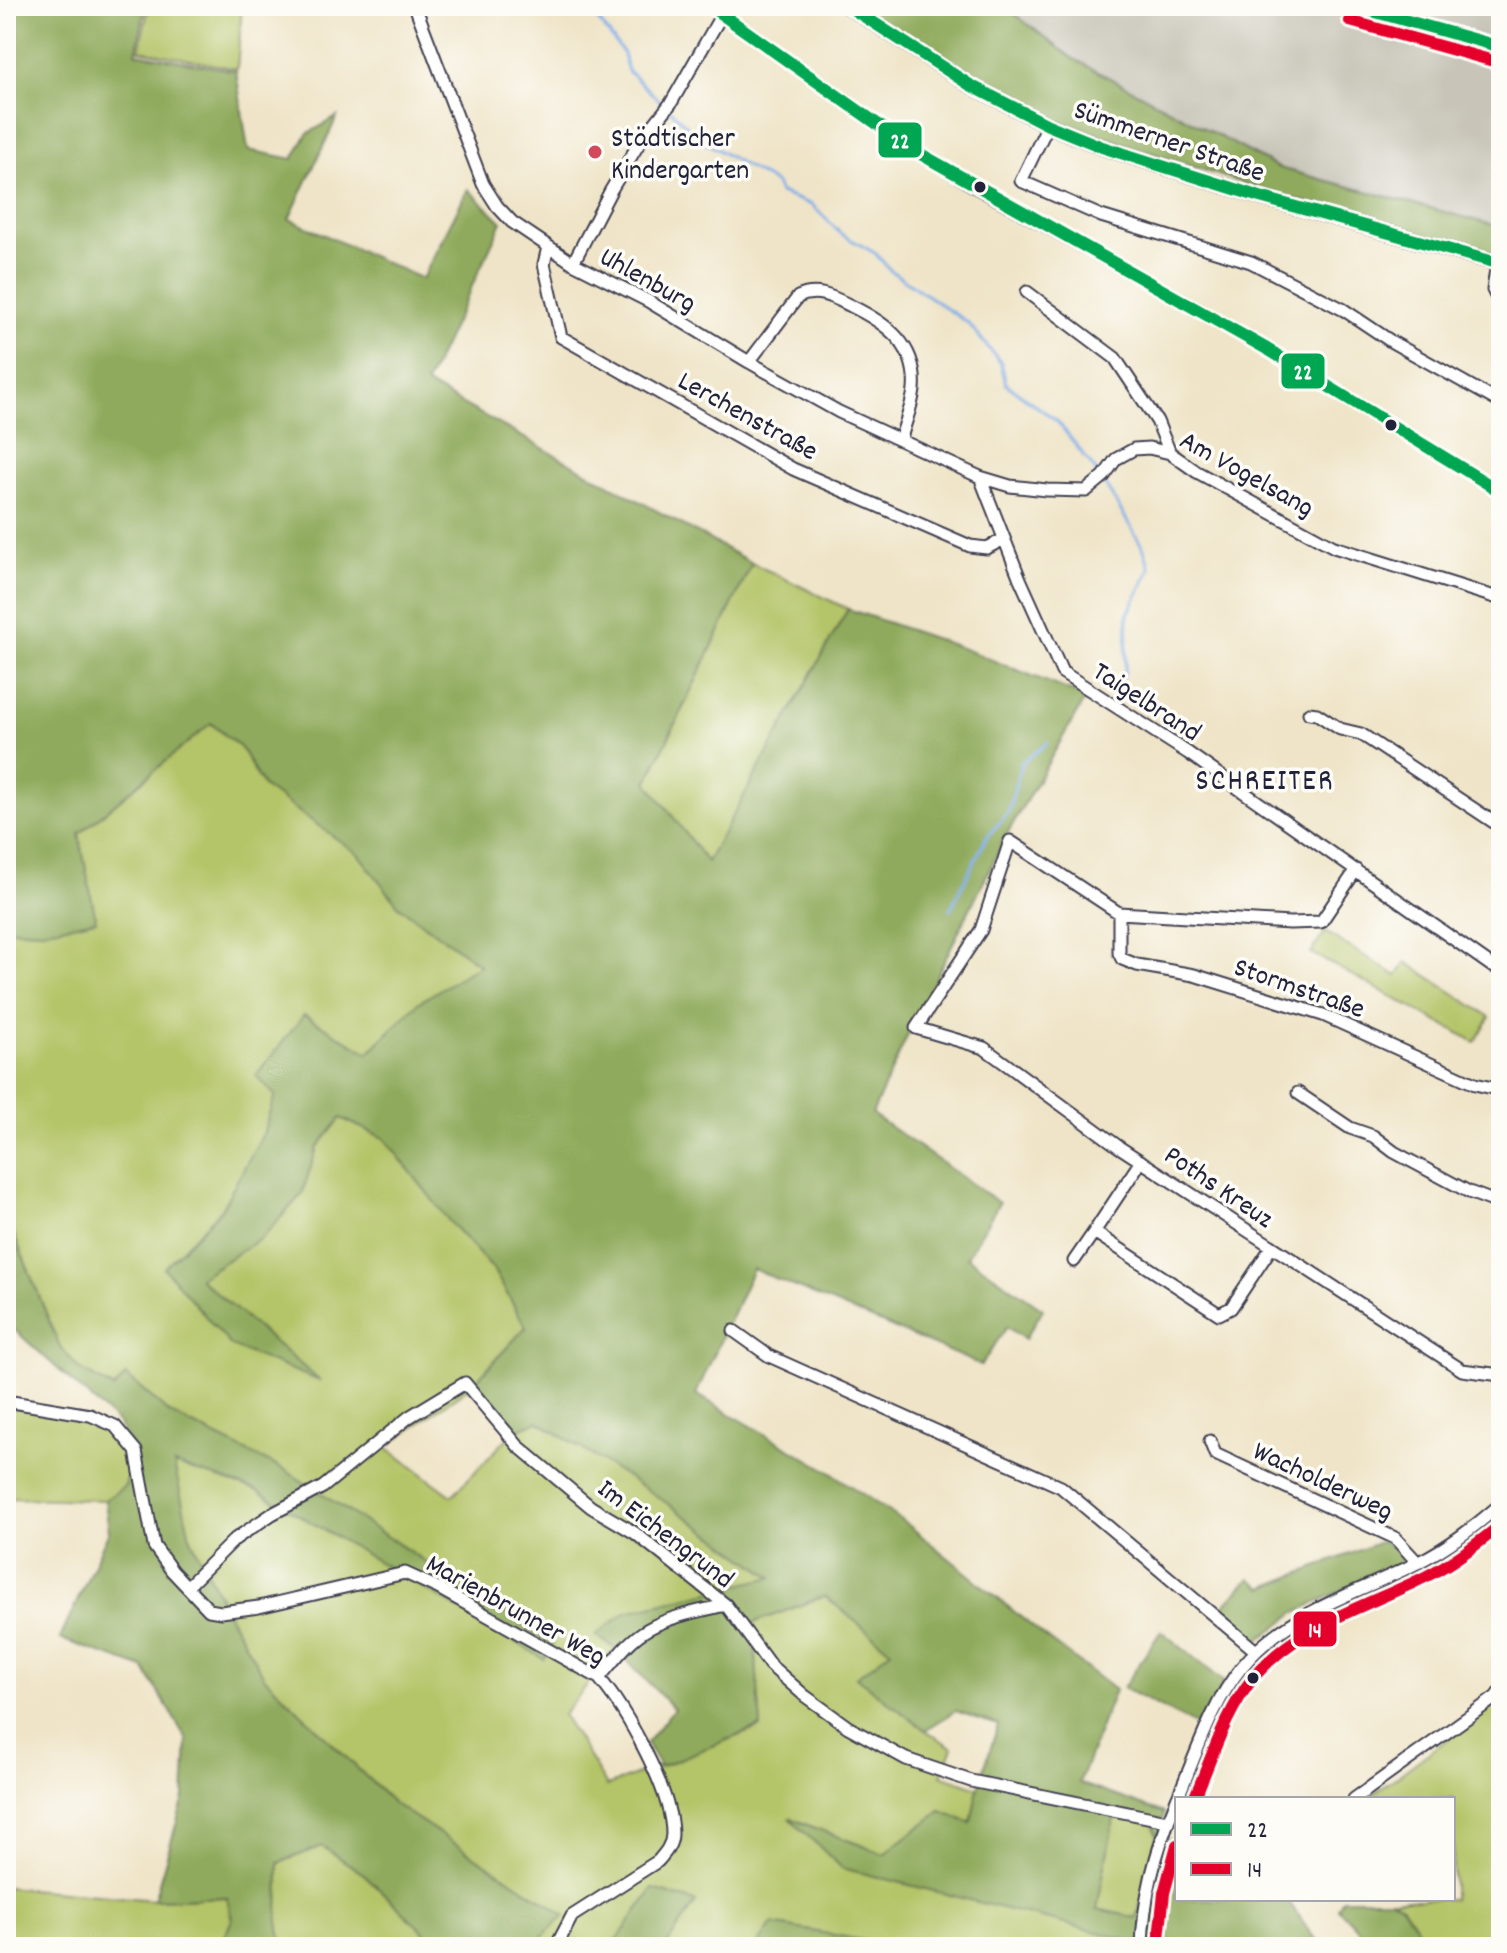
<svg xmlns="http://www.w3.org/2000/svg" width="1507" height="1953" font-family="Dekko,sans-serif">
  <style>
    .industrial { fill: #c8c4b8 }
    .green { fill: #b4c467; stroke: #6b7351; stroke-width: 2 }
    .forest { fill: #8faa5c; stroke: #58664c; stroke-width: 2; fill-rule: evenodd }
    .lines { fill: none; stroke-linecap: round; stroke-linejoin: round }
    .stream { stroke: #7eade8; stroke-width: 3 }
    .minor-casing { stroke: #413f50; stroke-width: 15 }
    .major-casing { stroke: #413f50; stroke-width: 18 }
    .minor { stroke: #fff; stroke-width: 11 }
    .major { stroke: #f6be87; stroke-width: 14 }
    .bus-1-casing { stroke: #fdfcf7; stroke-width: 18 }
    .bus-2-casing { stroke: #fdfcf7; stroke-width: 18 }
    .bus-1 { stroke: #00a651; stroke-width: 12 }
    .bus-2 { stroke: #e4002b; stroke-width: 12 }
    .poi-dot { fill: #d1495b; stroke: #fdfcf7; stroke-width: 3 }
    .bus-dot { fill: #22223b; stroke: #fdfcf7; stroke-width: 3 }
    .labels { text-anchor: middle; stroke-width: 7; stroke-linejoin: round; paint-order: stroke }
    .poi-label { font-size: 28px; fill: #22223b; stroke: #fdfcf7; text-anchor: start }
    .street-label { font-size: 28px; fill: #22223b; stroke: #fdfcf7 }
    .neighbourhood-label { font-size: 30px; letter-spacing: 2px; fill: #22223b; stroke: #fdfcf7 }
    .line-badge { stroke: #fdfcf7; stroke-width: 3 }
    .badge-label { font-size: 22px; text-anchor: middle; font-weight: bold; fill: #fff }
  </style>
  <rect width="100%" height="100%" fill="#fdfcf7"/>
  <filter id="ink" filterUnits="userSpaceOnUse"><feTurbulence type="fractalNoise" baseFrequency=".0125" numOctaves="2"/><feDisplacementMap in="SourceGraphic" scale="16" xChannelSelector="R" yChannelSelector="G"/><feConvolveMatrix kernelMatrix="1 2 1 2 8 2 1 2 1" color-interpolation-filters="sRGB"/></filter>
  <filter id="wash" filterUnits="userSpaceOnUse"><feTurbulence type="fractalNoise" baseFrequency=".006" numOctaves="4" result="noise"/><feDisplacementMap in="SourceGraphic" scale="32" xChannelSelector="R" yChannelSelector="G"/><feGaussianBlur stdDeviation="1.8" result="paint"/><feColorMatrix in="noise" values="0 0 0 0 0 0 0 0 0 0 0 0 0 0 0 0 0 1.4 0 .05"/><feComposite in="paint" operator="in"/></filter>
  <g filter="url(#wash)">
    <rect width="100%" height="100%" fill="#efe4c7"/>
    <path class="industrial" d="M1004 6H1501V226L1279 169 1072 58Z"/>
    <path class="green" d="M149 6H242L237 69 139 50Z
      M752 563 848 609 707 862 647 783Z
      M210 723 241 748 263 786 359 854 399 906 480 965 418 1003 368 1053 304 1015 263 1134 221 1210 164 1268 318 1380 199 1278 263 1237 302 1194 317 1148 341 1118 384 1138 453 1225 493 1269 526 1327 472 1385 386 1447 452 1496 514 1431 537 1421 651 1492 773 1578 720 1591 597 1636 616 1649 563 1715 607 1786 761 1727 753 1623 825 1596 891 1651 856 1677 925 1730 953 1748 941 1775 978 1788 971 1823 941 1811 884 1854 792 1819 993 1904 1142 1943 1141 1947H901L772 1924 756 1947H665L696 1902 653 1889 612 1947H531L564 1915 393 1803 265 1678 230 1618 190 1537 173 1463 256 1490 553 1645 285 1470 170 1414 127 1376 115 1389 78 1368 59 1345 6 1215V929L42 931 79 834Z
      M1325 932 1397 976 1406 962 1490 1017 1475 1042 1311 953Z
      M6 1404 88 1418 111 1429 134 1453 125 1486 105 1500 6 1498Z
      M1501 1699V1947H1455L1451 1940 1429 1947 1402 1906 1392 1899H1453V1799H1367Z
      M1114 1817 1153 1823 1157 1837 1137 1918 1097 1909Z
      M322 1846 365 1875 439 1947H281L278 1917 279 1863Z
      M6 1887 154 1900 227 1897 232 1920 220 1947H6Z"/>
    <path class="forest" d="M12 6H146L136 53 236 71 248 150 293 159 307 134 337 117 289 219 422 279 468 189 502 222 426 384 752 563 647 782 707 862 848 609 951 644 1086 697 1007 834 910 1030 872 1114 999 1203 967 1257 1043 1309 1025 1339 1007 1327 981 1365 753 1269 696 1394 827 1470 907 1524 1039 1632 1115 1690 1079 1783 1164 1813 1159 1836 1177 1841V1899H1287L1311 1934 1324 1947H1157L842 1868 789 1818 884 1854 941 1811 971 1823 978 1788 998 1725 956 1711 925 1730 856 1677 891 1651 825 1596 753 1623 761 1726 660 1767 646 1743 674 1709 616 1649 596 1635 626 1612 772 1577 651 1492 538 1421 514 1431 472 1385 526 1327 493 1269 450 1222 384 1138 341 1118 317 1148 302 1194 263 1237 199 1278 320 1381 231 1346 164 1268 221 1210 263 1134 275 1095 256 1076 304 1015 368 1053 418 1003 480 965 399 906 358 854 263 786 241 748 211 723 79 834 96 920 42 931 6 929V9ZM1114 1817 1153 1823 1157 1837 1137 1918 1097 1909Z
      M857 6H1004L1072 58 1279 168 1501 227V259L1266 191 1051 119 974 82Z
      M6 1215 59 1345 78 1368 114 1389 126 1375 170 1414 285 1470 553 1645 544 1659 256 1490 174 1464 190 1537 230 1618 265 1678 393 1803 565 1915 531 1947H439L365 1875 322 1846 279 1863 278 1917 281 1947H220L232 1920 227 1897 154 1900 184 1798 187 1740 144 1668 60 1639 109 1531 105 1500 125 1486 134 1453 119 1424 6 1322Z
      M1383 1541 1407 1560 1296 1612 1255 1643 1219 1611 1250 1578 1263 1588Z
      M1161 1631 1224 1682 1201 1728 1123 1688Z
      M653 1889 696 1902 665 1947H612Z
      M1343 1899H1392L1402 1906 1429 1947H1374L1338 1908Z
      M772 1924 901 1947H756Z"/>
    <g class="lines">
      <path class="stream" d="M579 6 587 17 595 16 622 51 628 71 664 105
        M670 110 703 141 776 184 780 193 812 205 841 234 875 253 891 271 968 323 1001 363 1006 384 1057 421 1099 475
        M1103 481 1144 549 1150 569 1128 614 1125 671 1120 686
        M950 910 986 838 1009 811 1021 763 1048 743"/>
    </g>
  </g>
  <g filter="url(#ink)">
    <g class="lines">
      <g class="minor-casing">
        <path id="minor" d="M415 6 483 184 497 206 512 222 573 263 648 301 749 362 839 412 980 477 1010 486 1047 490 1086 491 1104 476 1116 459 1134 449 1149 448 1170 453 1197 472 1334 547 1501 599
          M710 6 917 152 977 188 1267 349 1501 492
          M1354 6 1501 47
          M1048 125 1021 181 1101 216 1251 262 1344 310 1392 342 1501 403
          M548 247 544 264 561 337 793 469 970 546 987 548 1004 539
          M1497 262 1493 290 1501 306
          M573 263 611 190 638 145 671 103 722 14
          M1027 292 1115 358 1157 421 1170 453
          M749 362 798 297C817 288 833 297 851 306 886 323 918 345 914 390 912 406 905 423 901 438
          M980 477 1020 579 1062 672 1188 753 1492 966 1501 969
          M1309 713 1317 714 1340 729 1361 734 1501 827
          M1356 870 1321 922 1290 923 1119 913 1010 841 981 930 916 1028 984 1048 1119 1147 1462 1370 1501 1375
          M1119 913V953L1122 959 1137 965 1194 975 1323 1015 1475 1084 1501 1090
          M1298 1093 1350 1128 1373 1136 1394 1152 1469 1192 1501 1204
          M1141 1161 1094 1232 1219 1314 1231 1308 1271 1248
          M1074 1261 1094 1232
          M734 1331 769 1356 1061 1487 1256 1651
          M6 1401 90 1415 115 1426 136 1451 154 1546 172 1571 209 1610 221 1612 259 1607 405 1573 438 1588 599 1678C626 1710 672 1791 672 1834 672 1845 665 1853 658 1861L572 1916 559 1941 565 1947
          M1210 1441 1215 1454 1395 1538 1418 1563
          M187 1587 235 1539 272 1514 323 1487 409 1417 465 1383 518 1446 591 1507 635 1533 726 1605 770 1665 805 1696 848 1727 906 1759 971 1781 1167 1821
          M599 1678C613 1662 628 1640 648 1629 671 1616 700 1611 726 1605
          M1177 1799C1196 1756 1211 1705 1241 1668 1287 1611 1355 1595 1417 1563 1449 1547 1474 1527 1501 1504
          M1354 1799 1496 1697 1501 1690
          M1142 1947C1143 1895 1157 1847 1177 1799"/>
      </g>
      <g class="major-casing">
        <path id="major" d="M848 6 970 85 1048 125 1102 147 1260 197 1501 264"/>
      </g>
      <use href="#minor" class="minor"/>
      <use href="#major" class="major"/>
      <g class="bus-1-casing">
        <path id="bus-1" d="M710 6 917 152 1267 349 1501 492
          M848 6 970 85 1048 125 1102 147 1260 197 1501 264
          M1354 6 1501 47"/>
      </g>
      <g class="bus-2-casing">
        <path id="bus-2" d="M1350 21 1497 62
          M1194 1799C1212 1758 1225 1713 1253 1678 1297 1625 1366 1607 1425 1577 1453 1563 1477 1544 1501 1525
          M1158 1947 1164 1893 1177 1845"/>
      </g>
      <use href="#bus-1" class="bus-1"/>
      <use href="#bus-2" class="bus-2"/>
    </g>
  </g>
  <circle class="poi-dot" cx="595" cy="152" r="8"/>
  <g class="bus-dot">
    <circle cx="980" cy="187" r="7"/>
    <circle cx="1391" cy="425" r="7"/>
    <circle cx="1253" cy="1678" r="7"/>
  </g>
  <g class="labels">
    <g class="poi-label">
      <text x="611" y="146">Städtischer<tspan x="611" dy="32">Kindergarten</tspan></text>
    </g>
    <g class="street-label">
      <text transform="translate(1170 139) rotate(19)" y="10">Sümmerner Straße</text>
      <text transform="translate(649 278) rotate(29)" y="10">Uhlenburg</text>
      <text transform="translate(749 414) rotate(29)" y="10">Lerchenstraße</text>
      <text transform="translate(1248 472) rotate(29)" y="10">Am Vogelsang</text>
      <text transform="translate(1148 700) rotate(33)" y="10">Taigelbrand</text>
      <text transform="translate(1300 986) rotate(19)" y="10">Stormstraße</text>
      <text transform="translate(1220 1185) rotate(34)" y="10">Poths Kreuz</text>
      <text transform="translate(1324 1479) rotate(25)" y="10">Wacholderweg</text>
      <text transform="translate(667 1532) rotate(37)" y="10">Im Eichengrund</text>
      <text transform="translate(517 1608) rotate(29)" y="10">Marienbrunner Weg</text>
    </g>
    <g class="neighbourhood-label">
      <text x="1265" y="789">SCHREITER</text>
    </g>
  </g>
  <g class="line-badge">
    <rect x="877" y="121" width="46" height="38" rx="8" fill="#00a651"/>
    <rect x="1280" y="352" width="46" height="38" rx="8" fill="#00a651"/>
    <rect x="1292" y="1610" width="46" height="38" rx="8" fill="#e4002b"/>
  </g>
  <g class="badge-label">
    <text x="900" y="148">22</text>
    <text x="1303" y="379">22</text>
    <text x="1315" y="1637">14</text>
  </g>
  <rect width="1507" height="1953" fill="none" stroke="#fdfcf7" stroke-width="32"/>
  <rect x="1175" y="1797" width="280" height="104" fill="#fdfcf7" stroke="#a5a5ac" stroke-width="2"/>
  <rect x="1191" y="1823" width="40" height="12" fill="#00a651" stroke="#a5a5ac" stroke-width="2"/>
  <text x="1247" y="1837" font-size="24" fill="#22223b">22</text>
  <rect x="1191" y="1863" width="40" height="12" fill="#e4002b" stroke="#a5a5ac" stroke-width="2"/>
  <text x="1247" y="1877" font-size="24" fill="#22223b">14</text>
</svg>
